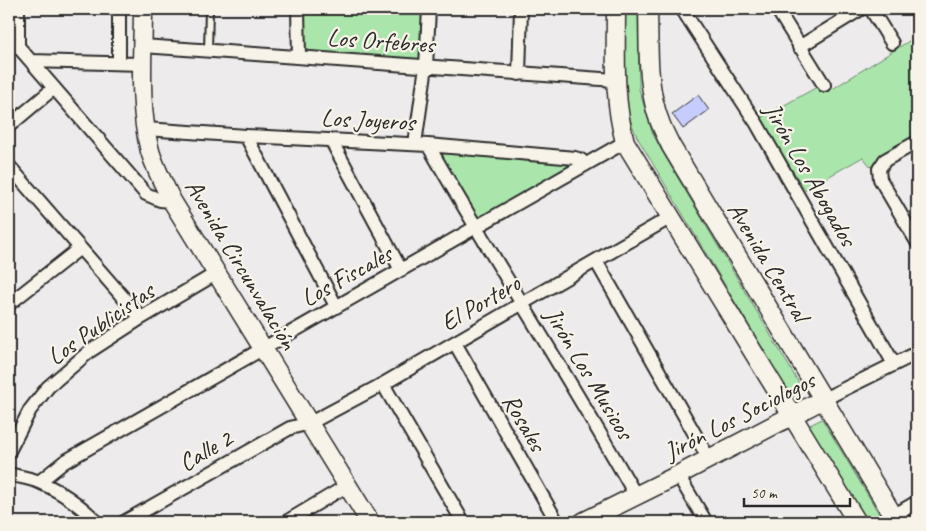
<svg xmlns="http://www.w3.org/2000/svg" width="926" height="531" font-family="Caveat,sans-serif">
  <style>
    .green { fill: #aae6ab; stroke: #6a886b }
    .building { fill: #c6ccfe; stroke: #2b2b2b }
    .lines { fill: none; stroke-linecap: round; stroke-linejoin: round }
    .lane-casing { stroke: #2b2b2b; stroke-width: 10 }
    .street-casing { stroke: #2b2b2b; stroke-width: 16 }
    .secondary-casing { stroke: #2b2b2b; stroke-width: 21 }
    .lane { stroke: #f7f3e8; stroke-width: 6 }
    .street { stroke: #f7f3e8; stroke-width: 12 }
    .secondary { stroke: #f7f3e8; stroke-width: 18 }
    .labels { text-anchor: middle; stroke-width: 4.5; stroke-linejoin: round; paint-order: stroke }
    .street-label { font-size: 25px; fill: #2b2b2b; stroke: #f7f3e8 }
  </style>
  <rect width="100%" height="100%" fill="#edebec"/>
  <filter id="ink" filterUnits="userSpaceOnUse"><feTurbulence type="fractalNoise" baseFrequency=".02" numOctaves="2"/><feDisplacementMap in="SourceGraphic" scale="10" xChannelSelector="R" yChannelSelector="G"/><feConvolveMatrix kernelMatrix="1 2 1 2 8 2 1 2 1" color-interpolation-filters="sRGB"/></filter>
  <g filter="url(#ink)">
    <path class="green" d="M305 9H426L425 60 305 52Z
      M621 9H638L639 89 652 132 659 146 803 390 792 398 637 137 626 110Z
      M917 36V136L871 167 863 157 805 190 759 119 819 86 826 93Z
      M446 152 570 164V166L480 221 442 158 443 154Z
      M822 419 884 522H867L808 426Z"/>
    <path class="building" d="M698 95 709 110 683 129 672 114Z"/>
    <g class="lines">
      <g class="lane-casing">
        <path id="lane" d="M208 51 209 9"/>
      </g>
      <g class="street-casing">
        <path id="street" d="M119 9V62
          M298 9 299 57
          M682 9 757 124 894 364
          M777 9 824 85
          M871 9 892 43
          M9 36 146 194 160 200 172 201
          M143 46 615 80
          M18 47V9
          M799 47 861 9
          M31 61 143 64
          M519 74 521 9
          M9 126 54 88
          M146 129 246 136 428 145 575 158 581 160 585 165
          M246 136 336 306
          M331 140 401 270
          M917 142 885 160 879 169 880 179 917 242
          M415 144 426 66 429 9
          M428 145C495 263 569 377 636 496
          M9 166 141 318
          M596 261 709 459
          M9 304 80 248
          M455 343 557 522
          M383 384 463 522
          M822 400 917 353
          M9 451 30 410 48 387 90 351 141 318 217 273
          M9 474C19 477 30 478 39 482 61 491 81 506 97 522
          M678 475 706 522
          M39 482 64 462C251 355 439 250 625 142
          M893 516 917 502
          M124 522 290 428 310 423 383 384 671 217
          M286 522 348 485"/>
      </g>
      <g class="secondary-casing">
        <path id="secondary" d="M143 9C143 55 138 106 150 151 155 168 164 185 172 201L370 522
          M616 9C616 54 613 98 625 142L857 522
          M648 9C649 40 647 72 654 102 657 118 664 132 671 146L897 522
          M583 522 678 475 822 400"/>
      </g>
      <use href="#lane" class="lane"/>
      <use href="#street" class="street"/>
      <use href="#secondary" class="secondary"/>
    </g>
  </g>
  <g class="labels">
    <g class="street-label">
      <text transform="translate(381 40) rotate(4)" y="9">Los Orfebres</text>
      <text transform="translate(368 119) rotate(3)" y="9">Los Joyeros</text>
      <text transform="translate(811 174) rotate(60)" y="9">Jirón Los Abogados</text>
      <text transform="translate(769 261) rotate(59)" y="9">Avenida Central</text>
      <text transform="translate(242 264) rotate(59)" y="9">Avenida Circunvalación</text>
      <text transform="translate(346 275) rotate(-29)" y="9">Los Fiscales</text>
      <text transform="translate(480 302) rotate(-30)" y="9">El Portero</text>
      <text transform="translate(100 323) rotate(-35)" y="9">Los Publicistas</text>
      <text transform="translate(590 373) rotate(59)" y="9">Jirón Los Musicos</text>
      <text transform="translate(739 415) rotate(-27)" y="9">Jirón Los Sociologos</text>
      <text transform="translate(525 422) rotate(60)" y="9">Rosales</text>
      <text transform="translate(205 450) rotate(-30)" y="9">Calle 2</text>
    </g>
  </g>
  <rect width="926" height="531" fill="none" stroke="#f7f3e8" stroke-width="30"/>
  <rect x="15" y="15" width="896" height="501" fill="none" stroke="#2b2b2b" stroke-width="2" filter="url(#ink)"/>
  <path d="M744 498v8h106v-8" fill="none" stroke="#2b2b2b" stroke-width="2.5"/>
  <text x="751" y="498" font-size="15" fill="#2b2b2b" stroke="#f7f3e8" stroke-width="4" paint-order="stroke">50 m</text>
</svg>
